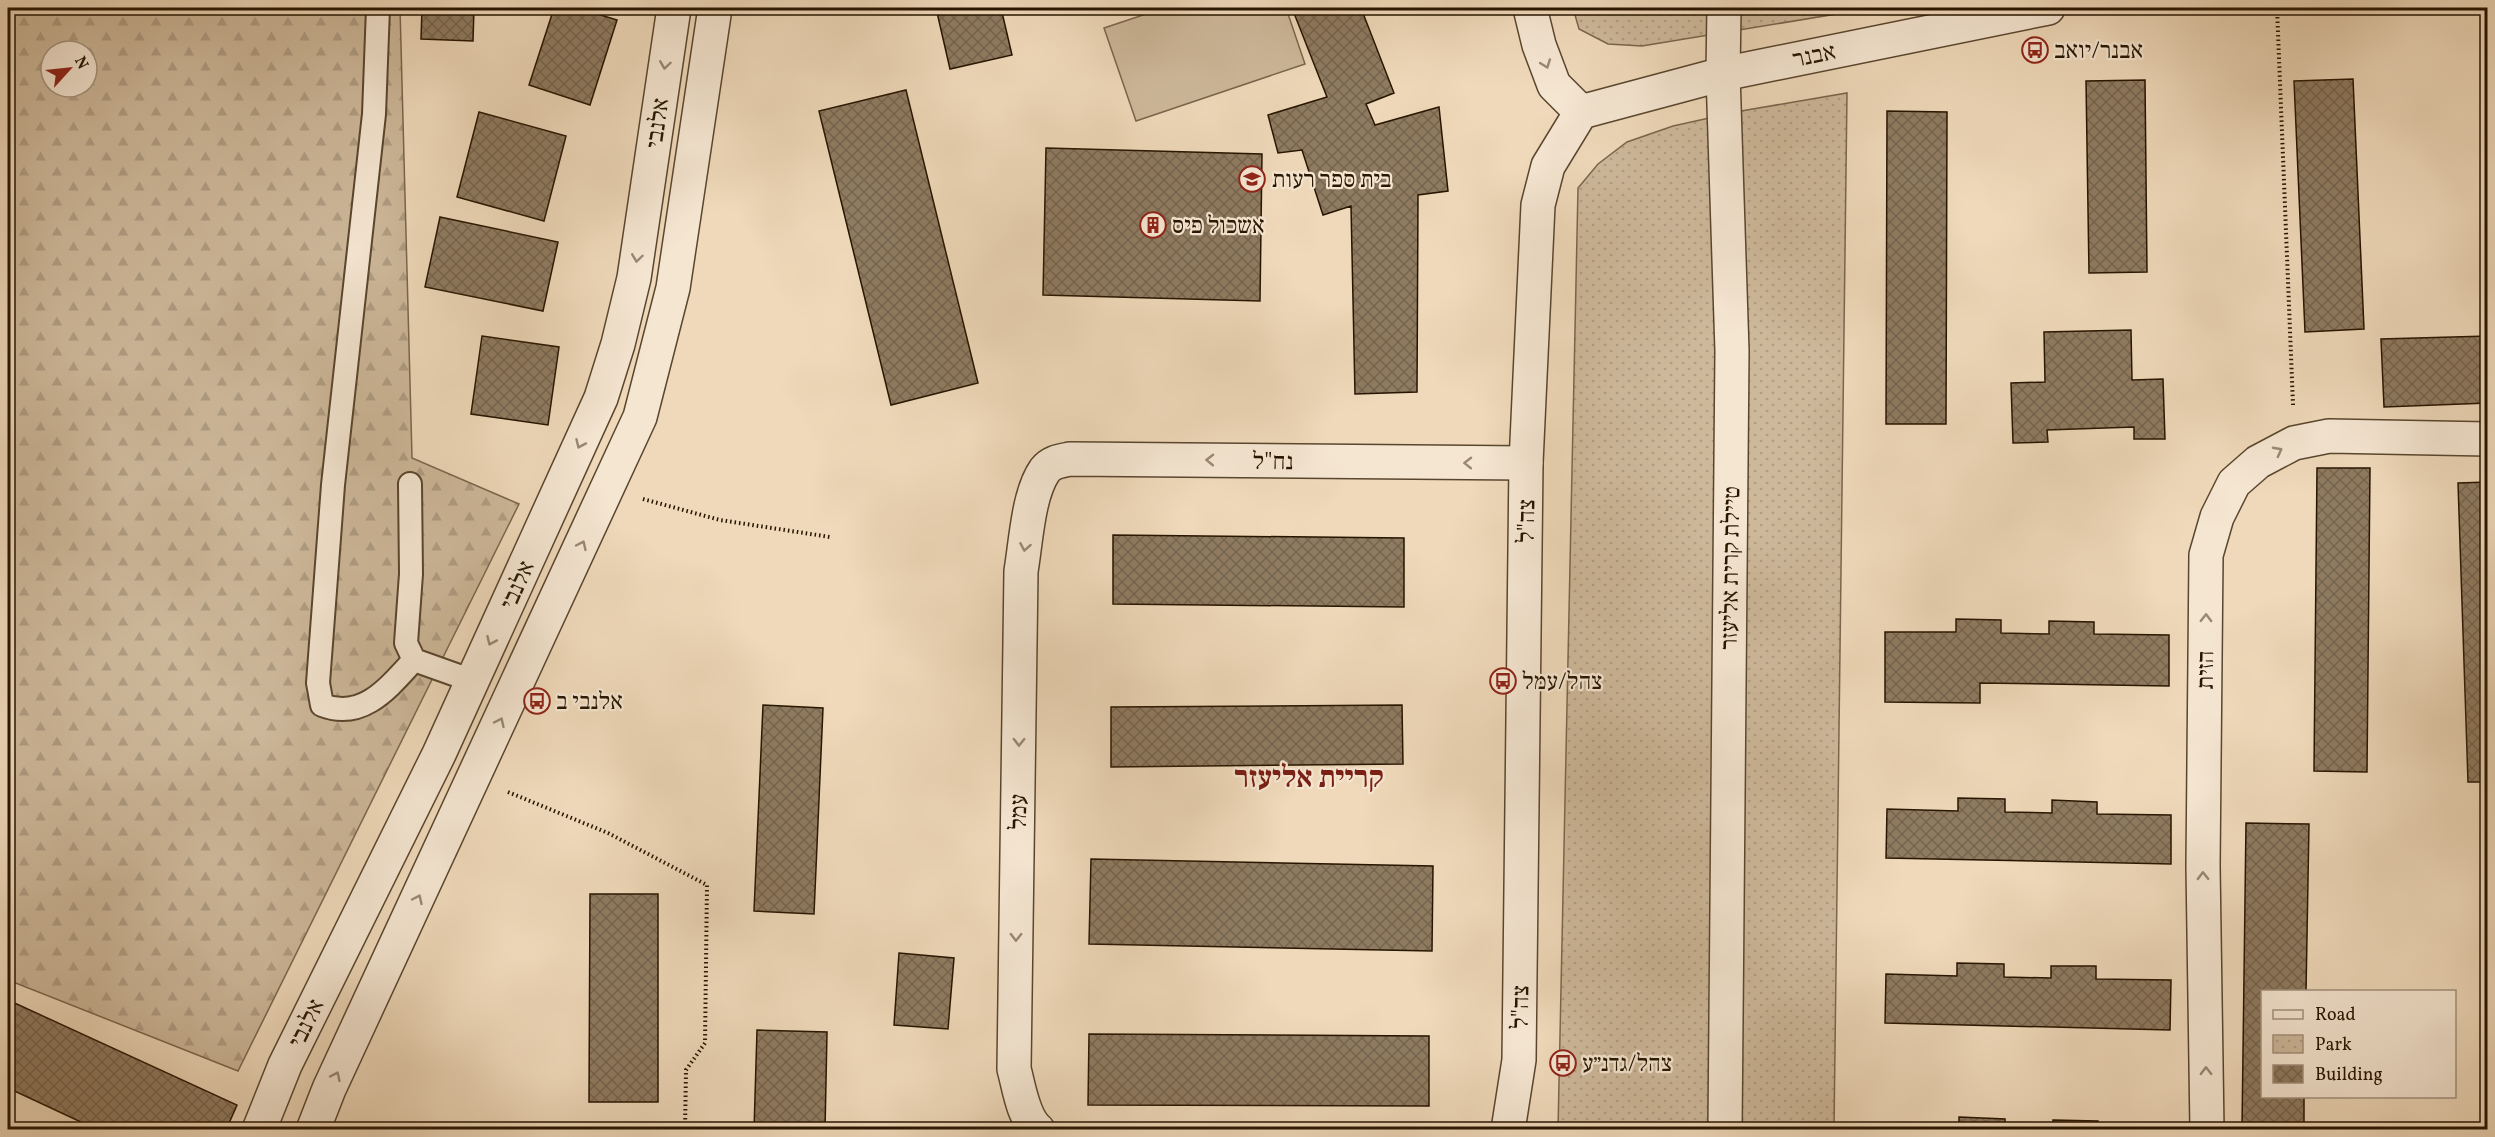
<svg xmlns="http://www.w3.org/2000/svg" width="2495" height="1137" font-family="Vollkorn,'Frank Ruhl Libre',serif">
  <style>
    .grass { fill: #cdb89a; stroke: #7a664d; stroke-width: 1.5 }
    .forest { fill: url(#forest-firs); stroke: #7a664d; stroke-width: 1.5; fill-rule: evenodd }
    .park { fill: url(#park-dots); stroke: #7a664d; stroke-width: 1.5 }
    .building { fill: url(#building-cross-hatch); stroke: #271500; stroke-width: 1.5 }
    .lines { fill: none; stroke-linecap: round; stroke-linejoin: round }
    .service-casing { stroke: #59462e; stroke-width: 26 }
    .pedestrian-casing { stroke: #59462e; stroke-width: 36 }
    .minor-casing { stroke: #59462e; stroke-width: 36 }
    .tertiary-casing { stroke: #59462e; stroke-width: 36 }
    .path { stroke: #271500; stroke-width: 4; stroke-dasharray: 1.5 3; stroke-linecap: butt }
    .service { stroke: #f5e6d2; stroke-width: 22 }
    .pedestrian { stroke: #f5e6d2; stroke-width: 33 }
    .minor { stroke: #f5e6d2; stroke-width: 33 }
    .tertiary { stroke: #f5e6d2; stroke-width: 33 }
    .oneway { stroke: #988874 }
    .labels { text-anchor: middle; stroke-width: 4.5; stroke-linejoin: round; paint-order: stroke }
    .poi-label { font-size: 24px; fill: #271500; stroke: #f5e6d2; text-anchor: start }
    .street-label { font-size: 24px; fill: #271500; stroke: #f5e6d2 }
    .district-label { font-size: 30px; font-weight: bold; fill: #7a1f14; stroke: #f5e6d2 }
  </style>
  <defs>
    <pattern id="forest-firs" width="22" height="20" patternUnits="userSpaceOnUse" patternTransform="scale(1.5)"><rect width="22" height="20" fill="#cdb89a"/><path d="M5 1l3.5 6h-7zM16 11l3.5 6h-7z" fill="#b09d83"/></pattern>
    <pattern id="park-dots" width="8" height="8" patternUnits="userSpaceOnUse" patternTransform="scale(1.5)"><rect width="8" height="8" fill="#cdb89a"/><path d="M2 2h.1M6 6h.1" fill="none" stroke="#b09d83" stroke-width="1.8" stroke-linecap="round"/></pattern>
    <pattern id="building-cross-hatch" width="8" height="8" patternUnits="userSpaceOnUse" patternTransform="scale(1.5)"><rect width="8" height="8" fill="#8f7b61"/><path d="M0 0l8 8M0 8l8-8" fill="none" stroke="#75644e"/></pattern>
  </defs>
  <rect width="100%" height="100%" fill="#efd9ba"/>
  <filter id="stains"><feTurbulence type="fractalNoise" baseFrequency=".00333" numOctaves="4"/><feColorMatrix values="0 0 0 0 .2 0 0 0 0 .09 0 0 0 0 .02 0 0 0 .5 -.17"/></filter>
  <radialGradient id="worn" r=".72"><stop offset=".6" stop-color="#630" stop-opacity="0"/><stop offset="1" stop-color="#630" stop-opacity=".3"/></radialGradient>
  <path class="grass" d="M1164 8H1286L1305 64 1136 121 1104 28Z"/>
  <path class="forest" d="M8 8H400L412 458 519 504 238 1071 8 980ZM51 51H87V87H51Z"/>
  <path class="park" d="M1573 8H1873L1642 46 1608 44 1579 29Z
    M1847 93 1834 1129 1558 1130 1578 188 1598 164 1627 142 1673 126 1741 111Z"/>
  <path class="building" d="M422 8H474L473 41 421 39Z
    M554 8H578L617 20 590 105 529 85Z
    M936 8H1001L1012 55 950 69Z
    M1292 8H1361L1394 93 1366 104 1375 125 1439 107 1448 191 1418 195 1417 392 1355 394 1351 206 1323 215 1302 150 1278 153 1268 115 1327 97Z
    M2353 79 2364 329 2305 332 2294 81Z
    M2145 80 2147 272 2089 273 2086 81Z
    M906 90 978 383 891 405 819 111Z
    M1887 111 1947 112 1946 424H1886Z
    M479 112 566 136 544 221 457 197Z
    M1046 148 1262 154 1260 301 1043 295Z
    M440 217 558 242 543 311 425 287Z
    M2131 330 2132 380 2163 379 2165 439H2134V427L2047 430 2048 442 2013 443 2011 383 2045 382 2044 332Z
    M482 336 559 347 548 425 471 414Z
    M2488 336V403L2384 407 2381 339Z
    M2317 468H2370L2367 772 2314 771Z
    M2488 482V782H2468L2458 483Z
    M1113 535 1404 538V607L1113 604Z
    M1956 619 2001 620V633L2049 634V621L2094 622V634L2169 635V686L1980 683V703L1885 702V632H1956Z
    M763 705 823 708 814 914 754 911Z
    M1402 705 1403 764 1111 767V707Z
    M1958 798 2005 799V812L2052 813V800L2097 802V814L2171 815V864L1886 858 1887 809 1958 811Z
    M2246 823 2309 824 2306 992H2262V1096H2304V1130L2242 1129Z
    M1091 859 1433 866 1432 951 1089 944Z
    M590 894H658V1102H589Z
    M899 953 954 958 948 1029 894 1025Z
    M1957 963 2004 964V977L2051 978V966H2096V979L2171 980 2170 1030 1885 1023 1886 974 1957 976Z
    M8 1000 237 1105 226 1130H98L8 1088Z
    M757 1030 827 1032 825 1130H754Z
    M1089 1034 1429 1036V1106L1088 1105Z
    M1959 1117 2005 1119V1130H1959Z
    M2053 1120 2098 1121V1130H2053Z"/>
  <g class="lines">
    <g class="service-casing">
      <path id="service" d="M378 8 374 114 333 485 318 683 322 705C363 721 389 687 414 660
        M410 484 411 574 406 643 414 660 473 681"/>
    </g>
    <g class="pedestrian-casing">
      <path id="pedestrian" d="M1724 8 1723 74 1732 351 1725 1130"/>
    </g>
    <g class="minor-casing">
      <path id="minor" d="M1530 8 1539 45 1554 85 1581 112
        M1038 1130C1023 1118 1019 1087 1014 1069L1021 571C1026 542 1028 494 1045 470 1051 462 1060 461 1070 459L1526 463
        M2207 1130 2203 866 2206 555 2217 517 2234 483 2258 462 2294 443 2329 436 2488 439"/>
    </g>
    <g class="tertiary-casing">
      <path id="tertiary" d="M259 1130 285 1065 439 754 601 398 618 344 634 278 674 8
        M313 1130 329 1089 640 417 673 288 715 8
        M1508 1130 1519 1060 1526 463 1538 205 1548 166 1581 112 1723 74 2048 8"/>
    </g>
    <path class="path" d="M2277 8 2293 405
      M643 499 720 520 830 537
      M508 792 608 833 707 885 705 1043 686 1070 685 1130"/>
    <use href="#service" class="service"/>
    <use href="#pedestrian" class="pedestrian"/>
    <use href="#minor" class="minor"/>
    <use href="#tertiary" class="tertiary"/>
  </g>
  <defs><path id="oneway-chevron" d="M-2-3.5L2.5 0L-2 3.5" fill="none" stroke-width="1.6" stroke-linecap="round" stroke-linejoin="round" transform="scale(1.5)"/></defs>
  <g class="oneway">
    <use href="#oneway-chevron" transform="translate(1546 64) rotate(70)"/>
    <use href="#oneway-chevron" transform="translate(665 65) rotate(98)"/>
    <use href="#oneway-chevron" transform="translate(637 258) rotate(98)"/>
    <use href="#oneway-chevron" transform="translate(580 444) rotate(114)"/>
    <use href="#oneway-chevron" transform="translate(2278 451) rotate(-28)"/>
    <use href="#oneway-chevron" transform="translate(1210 460) rotate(-179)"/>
    <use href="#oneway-chevron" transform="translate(1468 463) rotate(-179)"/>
    <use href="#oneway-chevron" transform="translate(582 545) rotate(-65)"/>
    <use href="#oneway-chevron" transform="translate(1025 547) rotate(100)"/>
    <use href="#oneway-chevron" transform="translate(2206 618) rotate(-89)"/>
    <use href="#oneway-chevron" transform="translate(491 641) rotate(114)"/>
    <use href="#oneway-chevron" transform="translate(500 722) rotate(-65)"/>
    <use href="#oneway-chevron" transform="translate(1019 742) rotate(91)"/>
    <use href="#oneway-chevron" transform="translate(2203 876) rotate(-91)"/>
    <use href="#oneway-chevron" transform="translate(418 899) rotate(-65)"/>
    <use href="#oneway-chevron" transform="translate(1016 937) rotate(91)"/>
    <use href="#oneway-chevron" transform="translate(2206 1071) rotate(-91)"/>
    <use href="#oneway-chevron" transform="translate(336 1076) rotate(-65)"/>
  </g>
  <defs>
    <g id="bus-ring" transform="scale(1.35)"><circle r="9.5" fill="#f5e6d2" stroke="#8f2418" stroke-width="1.5"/><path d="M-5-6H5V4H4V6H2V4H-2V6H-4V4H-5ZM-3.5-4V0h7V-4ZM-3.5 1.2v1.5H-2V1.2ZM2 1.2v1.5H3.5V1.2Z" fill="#8f2418"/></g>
    <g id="school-ring" transform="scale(1.35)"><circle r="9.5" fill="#f5e6d2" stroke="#8f2418" stroke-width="1.5"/><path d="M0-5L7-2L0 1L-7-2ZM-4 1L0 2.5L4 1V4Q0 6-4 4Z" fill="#8f2418"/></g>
    <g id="building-ring" transform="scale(1.35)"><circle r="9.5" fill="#f5e6d2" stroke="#8f2418" stroke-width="1.5"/><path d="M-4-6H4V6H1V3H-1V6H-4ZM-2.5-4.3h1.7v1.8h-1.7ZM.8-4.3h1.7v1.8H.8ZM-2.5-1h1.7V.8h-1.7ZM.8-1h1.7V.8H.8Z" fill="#8f2418"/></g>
  </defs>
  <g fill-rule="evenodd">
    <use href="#bus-ring" x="2035" y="50"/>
    <use href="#school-ring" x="1252" y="179"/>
    <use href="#building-ring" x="1153" y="225"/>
    <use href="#bus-ring" x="1503" y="681"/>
    <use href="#bus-ring" x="537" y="701"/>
    <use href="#bus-ring" x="1563" y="1063"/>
  </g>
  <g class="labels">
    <g class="poi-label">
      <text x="2054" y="58">אבנר/יואב</text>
      <text x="1272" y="187">בית ספר רעות</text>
      <text x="1172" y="233">אשכול פיס</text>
      <text x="1522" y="689">צהל/עמל</text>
      <text x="556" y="709">אלנבי ב</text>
      <text x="1582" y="1071">צהל/גדנ״ע</text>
    </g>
    <g class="street-label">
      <text transform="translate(1814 55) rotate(-12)" y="8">אבנר</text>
      <text transform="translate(657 123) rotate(-82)" y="8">אלנבי</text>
      <text transform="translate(1273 461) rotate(1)" y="8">נח"ל</text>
      <text transform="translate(1526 521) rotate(-89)" y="8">צה"ל</text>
      <text transform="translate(1730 568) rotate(-89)" y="8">טיילת קרית אליעזר</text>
      <text transform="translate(517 585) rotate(-66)" y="8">אלנבי</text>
      <text transform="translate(2205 670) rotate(-89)" y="8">הזית</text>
      <text transform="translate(1018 812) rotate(-89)" y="8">עמל</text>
      <text transform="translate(1520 1007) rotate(-89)" y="8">צה"ל</text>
      <text transform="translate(306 1023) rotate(-64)" y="8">אלנבי</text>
    </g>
    <g class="district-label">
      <text x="1309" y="787">קריית אליעזר</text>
    </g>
  </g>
  <rect width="2495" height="1137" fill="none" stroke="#efd9ba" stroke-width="30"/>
  <rect x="9" y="9" width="2477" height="1119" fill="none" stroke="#271500" stroke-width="3"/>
  <rect x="15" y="15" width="2465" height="1107" fill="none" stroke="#271500" stroke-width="1.5"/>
  <rect x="2261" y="990" width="195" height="108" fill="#f5e6d2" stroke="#a3927e" stroke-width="1.5"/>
  <rect x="2273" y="1010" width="30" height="9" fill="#f5e6d2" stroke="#a3927e" stroke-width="1.5"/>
  <text x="2315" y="1020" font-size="18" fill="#271500">Road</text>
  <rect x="2273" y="1035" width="30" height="18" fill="url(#park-dots)" stroke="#a3927e" stroke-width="1.5"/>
  <text x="2315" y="1050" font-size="18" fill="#271500">Park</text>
  <rect x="2273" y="1065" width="30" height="18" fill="url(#building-cross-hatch)" stroke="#a3927e" stroke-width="1.5"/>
  <text x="2315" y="1080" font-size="18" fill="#271500">Building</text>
  <g transform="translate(69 69) rotate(63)"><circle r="28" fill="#f5e6d2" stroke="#a3927e" stroke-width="1.5"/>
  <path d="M0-4.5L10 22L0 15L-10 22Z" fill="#8f2418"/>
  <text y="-9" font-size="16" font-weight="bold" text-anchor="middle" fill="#271500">N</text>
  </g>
  <rect width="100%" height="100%" filter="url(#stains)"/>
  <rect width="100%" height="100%" fill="url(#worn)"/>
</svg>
